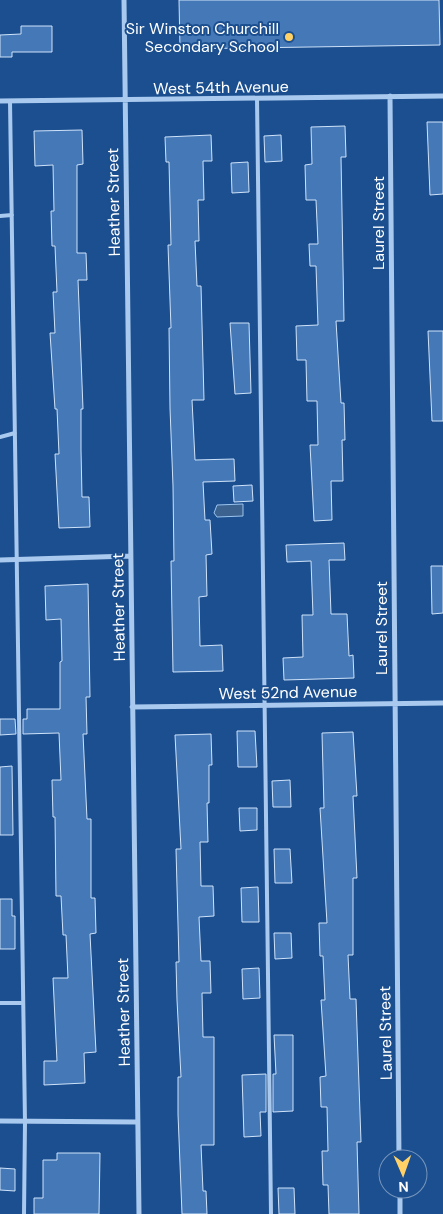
<svg xmlns="http://www.w3.org/2000/svg" width="443" height="1214" font-family="'DM Sans',sans-serif">
  <style>
    .water { fill: #3c6290; stroke: #9cc4f0 }
    .building { fill: #4478b7; stroke: #cfe3fa }
    .lines { fill: none; stroke-linecap: round; stroke-linejoin: round }
    .lane { stroke: #a9c9ee; stroke-width: 4 }
    .street { stroke: #a9c9ee; stroke-width: 5 }
    .poi-dot { fill: #ffd166; stroke: #1b4f8f; stroke-width: 2 }
    .labels { text-anchor: middle; stroke-width: 4; stroke-linejoin: round; paint-order: stroke }
    .poi-label { font-size: 16px; fill: #fff; stroke: #1b4f8f; text-anchor: end }
    .street-label { font-size: 16px; fill: #fff; stroke: #1b4f8f }
  </style>
  <rect width="100%" height="100%" fill="#1b4f8f"/>
  <path class="water" d="M243 504V516L217 517 214 513 217 505Z"/>
  <path class="building" d="M179 0H439L440 45 180 49Z
    M21 26H52V52H12V57H0V35L21 34Z
    M427 122H443V194L430 195Z
    M345 126 346 157H341L344 321H336L341 403H344L345 440H342L343 481H331L332 520 314 521 310 445H318L317 401H307L306 360H297L296 326 318 325 316 266H310L309 244H318L316 200H306L305 165 312 164 311 127Z
    M82 130 83 164 77 165V253H86L87 280H78L83 409H81V450L82 497H89L90 527 59 528 55 454H59L57 409H55L50 333H55L53 292H57L55 246H52L51 211H54L53 165 35 166 34 131Z
    M211 135 212 161H203L204 200H198L199 241H195L197 286H201L204 400H192L195 460 234 459 235 481 203 482 205 520H210L212 554 206 555 207 596 199 597 200 646 222 645 223 671 173 672 171 561H174L173 486 170 408 169 328H171L168 245H171L169 162H166L165 137Z
    M281 135 282 161 265 162 264 136Z
    M248 162 249 192 232 193 231 163Z
    M230 323H249L251 393 235 394Z
    M428 331H443V421H432Z
    M252 485 253 501 234 502 233 486Z
    M344 543 345 560H329L331 614H347L349 656 353 655 354 678 284 680 283 658 303 657 302 615H313L311 561 287 562 286 545Z
    M431 566H443V613L432 614Z
    M88 584 90 697H86L87 734H83L87 819H91V898H95L96 933 90 934 96 1052 84 1053 85 1083 44 1085V1061H57L53 978H68L66 935H63L61 896H56L55 817H53L52 780H61L59 733 23 734V719H27V709H60V662L62 661 61 619 46 620 45 586Z
    M0 719H15L16 734 0 735Z
    M237 731H255L257 767H238Z
    M353 732 357 796H353L357 878H353V955H348L350 999H356L361 1142H357L359 1214H329L328 1185H323L322 1151H328L327 1107H321L320 1077 326 1076 321 1000H325L323 956H320L319 923H327L320 808H324L322 733Z
    M211 734 212 765H209V803H207L208 842H200L201 886H213L214 916 199 917 201 961H210L211 993H202L203 1037H214V1145H201L203 1191H206L207 1214H182L178 1114V1077H181L177 1000 176 962H179L176 849H181L175 735Z
    M12 766 13 835H0V767Z
    M290 780 291 807H273L272 781Z
    M239 808H257V830L240 831Z
    M274 849H290L292 883H275Z
    M258 887 259 922H242L241 888Z
    M0 899H12V916H15V949H0Z
    M274 933H291L292 958 275 959Z
    M259 968 260 998 243 999 242 969Z
    M274 1035H293V1111L273 1112V1074H276Z
    M266 1074V1112H260L261 1136 244 1137 242 1075Z
    M57 1153H100L99 1214H34V1198H43V1160H57Z
    M0 1168 15 1169V1191L0 1190Z
    M278 1188H294L295 1214H279Z"/>
  <g class="lines">
    <path class="lane" d="M257 98 271 1214
      M10 101 25 1122 24 1214
      M0 216 12 215
      M0 437 15 433
      M0 1003H22"/>
    <path class="street" d="M124 0 139 1214
      M390 96 399 1159
      M0 101 443 96
      M0 560 130 556
      M132 707 443 703
      M0 1121 137 1122
      M400 1189V1214"/>
  </g>
  <circle class="poi-dot" cx="289" cy="37" r="5"/>
  <g class="labels">
    <g class="poi-label">
      <text x="279" y="34">Sir Winston Churchill<tspan x="279" dy="18">Secondary School</tspan></text>
    </g>
    <g class="street-label">
      <text transform="translate(221 87) rotate(-1)" y="6">West 54th Avenue</text>
      <text transform="translate(113 202) rotate(-91)" y="6">Heather Street</text>
      <text transform="translate(378 223) rotate(-90)" y="6">Laurel Street</text>
      <text transform="translate(118 607) rotate(-91)" y="6">Heather Street</text>
      <text transform="translate(381 628) rotate(-90)" y="6">Laurel Street</text>
      <text transform="translate(288 692) rotate(-1)" y="6">West 52nd Avenue</text>
      <text transform="translate(123 1012) rotate(-91)" y="6">Heather Street</text>
      <text transform="translate(385 1033) rotate(-91)" y="6">Laurel Street</text>
    </g>
  </g>
  <g transform="translate(403 1174) rotate(178)"><circle r="24" fill="#1b4f8f" stroke="#7695bc"/>
  <path d="M0-4L9 19L0 12L-9 19Z" fill="#ffd166"/>
  <text y="-8" font-size="14" font-weight="bold" text-anchor="middle" fill="#ffffff">N</text>
  </g>
</svg>
